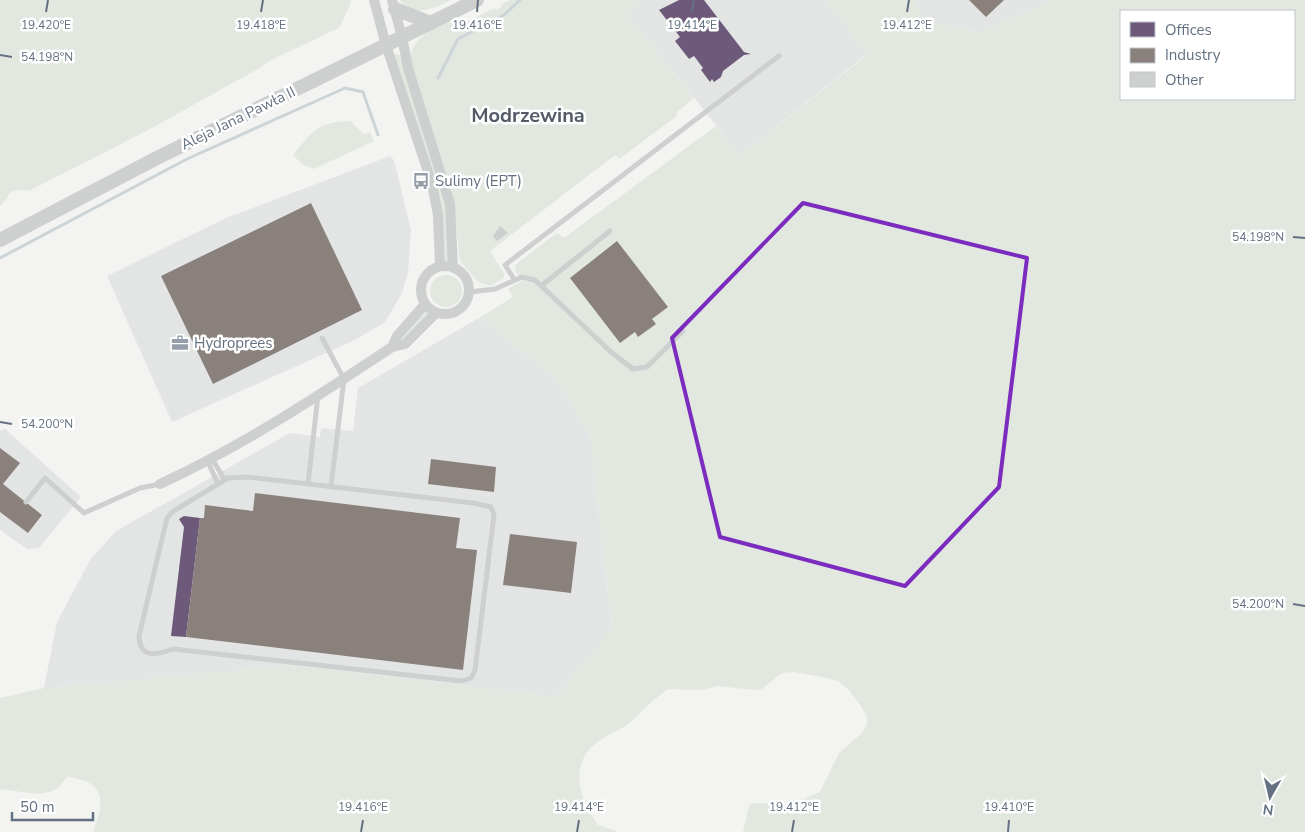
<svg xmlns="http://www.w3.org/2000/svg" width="1305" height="832" font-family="'Nunito Sans',sans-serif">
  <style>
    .built { fill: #e3e5e4 }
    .green { fill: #e2e7e0; fill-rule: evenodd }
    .offices { fill: #6d597a }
    .industry { fill: #8a817c }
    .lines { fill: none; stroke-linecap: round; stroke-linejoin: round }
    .stream { stroke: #cdd4d7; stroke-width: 3 }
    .building { fill: #cecfcf }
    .service { stroke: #cecfcf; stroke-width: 5 }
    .minor { stroke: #cecfcf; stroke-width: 10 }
    .tertiary { stroke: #cecfcf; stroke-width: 14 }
    .marked { fill: none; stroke: #7b2cbf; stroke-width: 4; stroke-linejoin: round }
    .ticks { fill: none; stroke: #647182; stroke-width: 2 }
    .labels { text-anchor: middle; stroke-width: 5; stroke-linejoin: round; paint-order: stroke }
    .street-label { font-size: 15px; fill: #647182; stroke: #fff }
    .poi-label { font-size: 15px; fill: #647182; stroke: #fff; text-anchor: start }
    .district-label { font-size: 20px; font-weight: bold; fill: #525b67; stroke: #fff }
    .ticks-label { font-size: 12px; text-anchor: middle; fill: #647182; stroke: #fff; stroke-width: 5; stroke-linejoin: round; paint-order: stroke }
  </style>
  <rect width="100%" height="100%" fill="#f3f4f2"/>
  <path class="built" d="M644 0H824L867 54 740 155 627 14Z
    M916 0H1051L981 32 924 20Z
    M390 156 394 160 411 230 408 273 402 293 385 322 355 340 172 422 107 276 226 218Z
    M479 318 556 379 590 436 612 628 556 696 290 665 44 688 57 622 90 560 116 531 290 433 320 437 321 428 353 431 358 388Z
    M5 429 81 497 39 548 27 549 0 530V431Z"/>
  <path class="green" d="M0 0H350L351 3 339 28 273 59 256 70 152 128 29 191C5 187 13 195 0 206Z
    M400 0H451C434 8 414 19 400 0Z
    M511 0H644L627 14 694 98 676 113 677 116 619 159 615 155 490 251 504 273V278L490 286 477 281 460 261 453 198 410 61C411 33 441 25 463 17L466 22 495 8 496 10 502 7 501 4Z
    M824 0H916L924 20 981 32 1051 0H1305V832H743L749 806 752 803 790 804 820 792 839 753 862 733 867 725V718L861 706 848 689 838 681 823 677 793 672 782 673 762 689 754 690 718 686 701 690 668 689C653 699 641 713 627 725 618 731 609 734 600 740 567 763 579 799 598 825L619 832H93C105 801 106 781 67 777L58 788 49 792 37 794 0 789V698L44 688 290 665 556 696 612 627 590 436 556 379 479 318 513 297 508 289 522 281 515 270 516 264 557 233 564 238 716 126 740 155 867 55ZM1121 11H1294V99H1121Z
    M395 53 400 55 448 211V261H445L443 225 394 55Z
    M350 121 364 134 370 132 374 141 314 169 302 164 293 155C312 132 317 122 350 121Z
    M430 291a16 16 0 1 1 32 0a16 16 0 1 1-32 0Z
    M426 311 429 314 401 343 398 338Z"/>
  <path class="offices" d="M679 0H704L744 52 751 54 744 55 723 71 721 77 714 82 712 79 710 82 701 70 703 68 694 56 689 59 675 41 680 37 659 10Z
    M184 516 200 518 186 637 171 636 184 527 179 519Z"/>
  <path class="industry" d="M969 0H1004L986 17Z
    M311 203 362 310 213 384 161 276Z
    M617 241 668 307 652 319 656 324 638 337 635 332 620 343 570 278Z
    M0 448 20 463 3 484 42 515 28 533 0 512Z
    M431 459 496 467 494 492 428 484Z
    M255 493 460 518 456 548 477 550 463 670 186 637 200 518H204L205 505 253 511Z
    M510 534 577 542 571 593 503 585Z"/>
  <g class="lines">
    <path class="stream" d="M438 78 458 39 504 15 520 0
      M0 258 187 159 345 88 363 92 378 135"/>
  </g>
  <path class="building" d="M500 226 508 233 497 241 493 236Z"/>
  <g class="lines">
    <path class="service" d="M514 279 505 265 779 56
      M541 286 610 231
      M470 292 495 289 522 277 535 280 611 352 633 369 647 367 683 331
      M322 338 344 379 331 486
      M212 459 225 480
      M208 462 218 484
      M247 477 473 503 491 507 494 515 475 670 471 678 462 681 173 649C157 655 140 659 139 636L167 518 172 512 228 478Z
      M308 484 318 395
      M26 502 45 478 84 513 140 488 160 484"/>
    <path class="minor" d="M374 0 386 45 432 184 438 215 440 266
      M392 0 402 37 408 68 450 204 453 267
      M421 290a24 24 0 1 1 48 0a24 24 0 1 1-48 0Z
      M392 347 397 336 425 304
      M160 484C242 446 317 397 392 347L405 344 436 313"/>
    <path class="tertiary" d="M395 9 431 23
      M0 240 157 158 477 0"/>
  </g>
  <path class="marked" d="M803 203 1027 258 999 487 905 586 720 537 672 338Z"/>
  <path class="ticks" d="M46 12 48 0M261 12 263 0M477 12 478 0M692 12 694 0M907 12 909 0M0 55 12 57M1293 237 1305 238M0 422 12 424M1293 604 1305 606M361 832 363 820M577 832 579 820M792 832 794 820M1008 832 1009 820"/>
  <defs>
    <g id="bus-bare" transform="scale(1.35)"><path d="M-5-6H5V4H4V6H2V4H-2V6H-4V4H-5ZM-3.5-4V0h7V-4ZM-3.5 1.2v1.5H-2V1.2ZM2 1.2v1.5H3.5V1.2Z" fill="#969fa9" stroke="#fff" stroke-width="2.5" paint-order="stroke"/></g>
    <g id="office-bare" transform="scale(1.35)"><path d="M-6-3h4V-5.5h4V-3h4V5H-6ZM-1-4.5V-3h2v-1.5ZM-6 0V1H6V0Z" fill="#969fa9" stroke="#fff" stroke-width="2.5" paint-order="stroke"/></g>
  </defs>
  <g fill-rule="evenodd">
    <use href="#bus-bare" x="421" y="181"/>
    <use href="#office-bare" x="180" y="343"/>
  </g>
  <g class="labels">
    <g class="street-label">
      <text transform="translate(238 118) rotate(-26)" y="5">Aleja Jana Pawła II</text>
    </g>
    <g class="poi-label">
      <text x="435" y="186">Sulimy (EPT)</text>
      <text x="194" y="348">Hydroprees</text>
    </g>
    <g class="district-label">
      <text x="528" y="122">Modrzewina</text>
    </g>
  </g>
  <g class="ticks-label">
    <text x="46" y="29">19.420°E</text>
    <text x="261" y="29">19.418°E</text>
    <text x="477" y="29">19.416°E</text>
    <text x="692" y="29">19.414°E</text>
    <text x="907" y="29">19.412°E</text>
    <text x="47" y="61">54.198°N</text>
    <text x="1258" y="241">54.198°N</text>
    <text x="47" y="428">54.200°N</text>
    <text x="1258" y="608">54.200°N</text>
    <text x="363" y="811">19.416°E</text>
    <text x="579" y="811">19.414°E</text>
    <text x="794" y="811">19.412°E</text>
    <text x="1009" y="811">19.410°E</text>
  </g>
  <rect x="1120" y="10" width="175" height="90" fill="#ffffff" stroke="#c1c6cd"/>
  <rect x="1130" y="22" width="25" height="15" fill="#6d597a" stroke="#c1c6cd"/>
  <text x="1165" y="35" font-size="15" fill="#647182">Offices</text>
  <rect x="1130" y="48" width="25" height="15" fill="#8a817c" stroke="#c1c6cd"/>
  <text x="1165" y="60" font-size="15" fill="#647182">Industry</text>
  <rect x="1130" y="72" width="25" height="15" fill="#cecfcf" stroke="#c1c6cd"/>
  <text x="1165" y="85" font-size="15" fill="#647182">Other</text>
  <g transform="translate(1270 797) rotate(188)" stroke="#ffffff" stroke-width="4" paint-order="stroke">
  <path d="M0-4L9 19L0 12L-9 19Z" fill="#647182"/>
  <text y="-8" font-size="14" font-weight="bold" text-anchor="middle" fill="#647182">N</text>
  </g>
  <path d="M12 812v8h81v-8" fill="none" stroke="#647182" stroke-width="2.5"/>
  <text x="20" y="812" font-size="15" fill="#647182" stroke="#ffffff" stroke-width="4" paint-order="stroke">50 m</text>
</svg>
